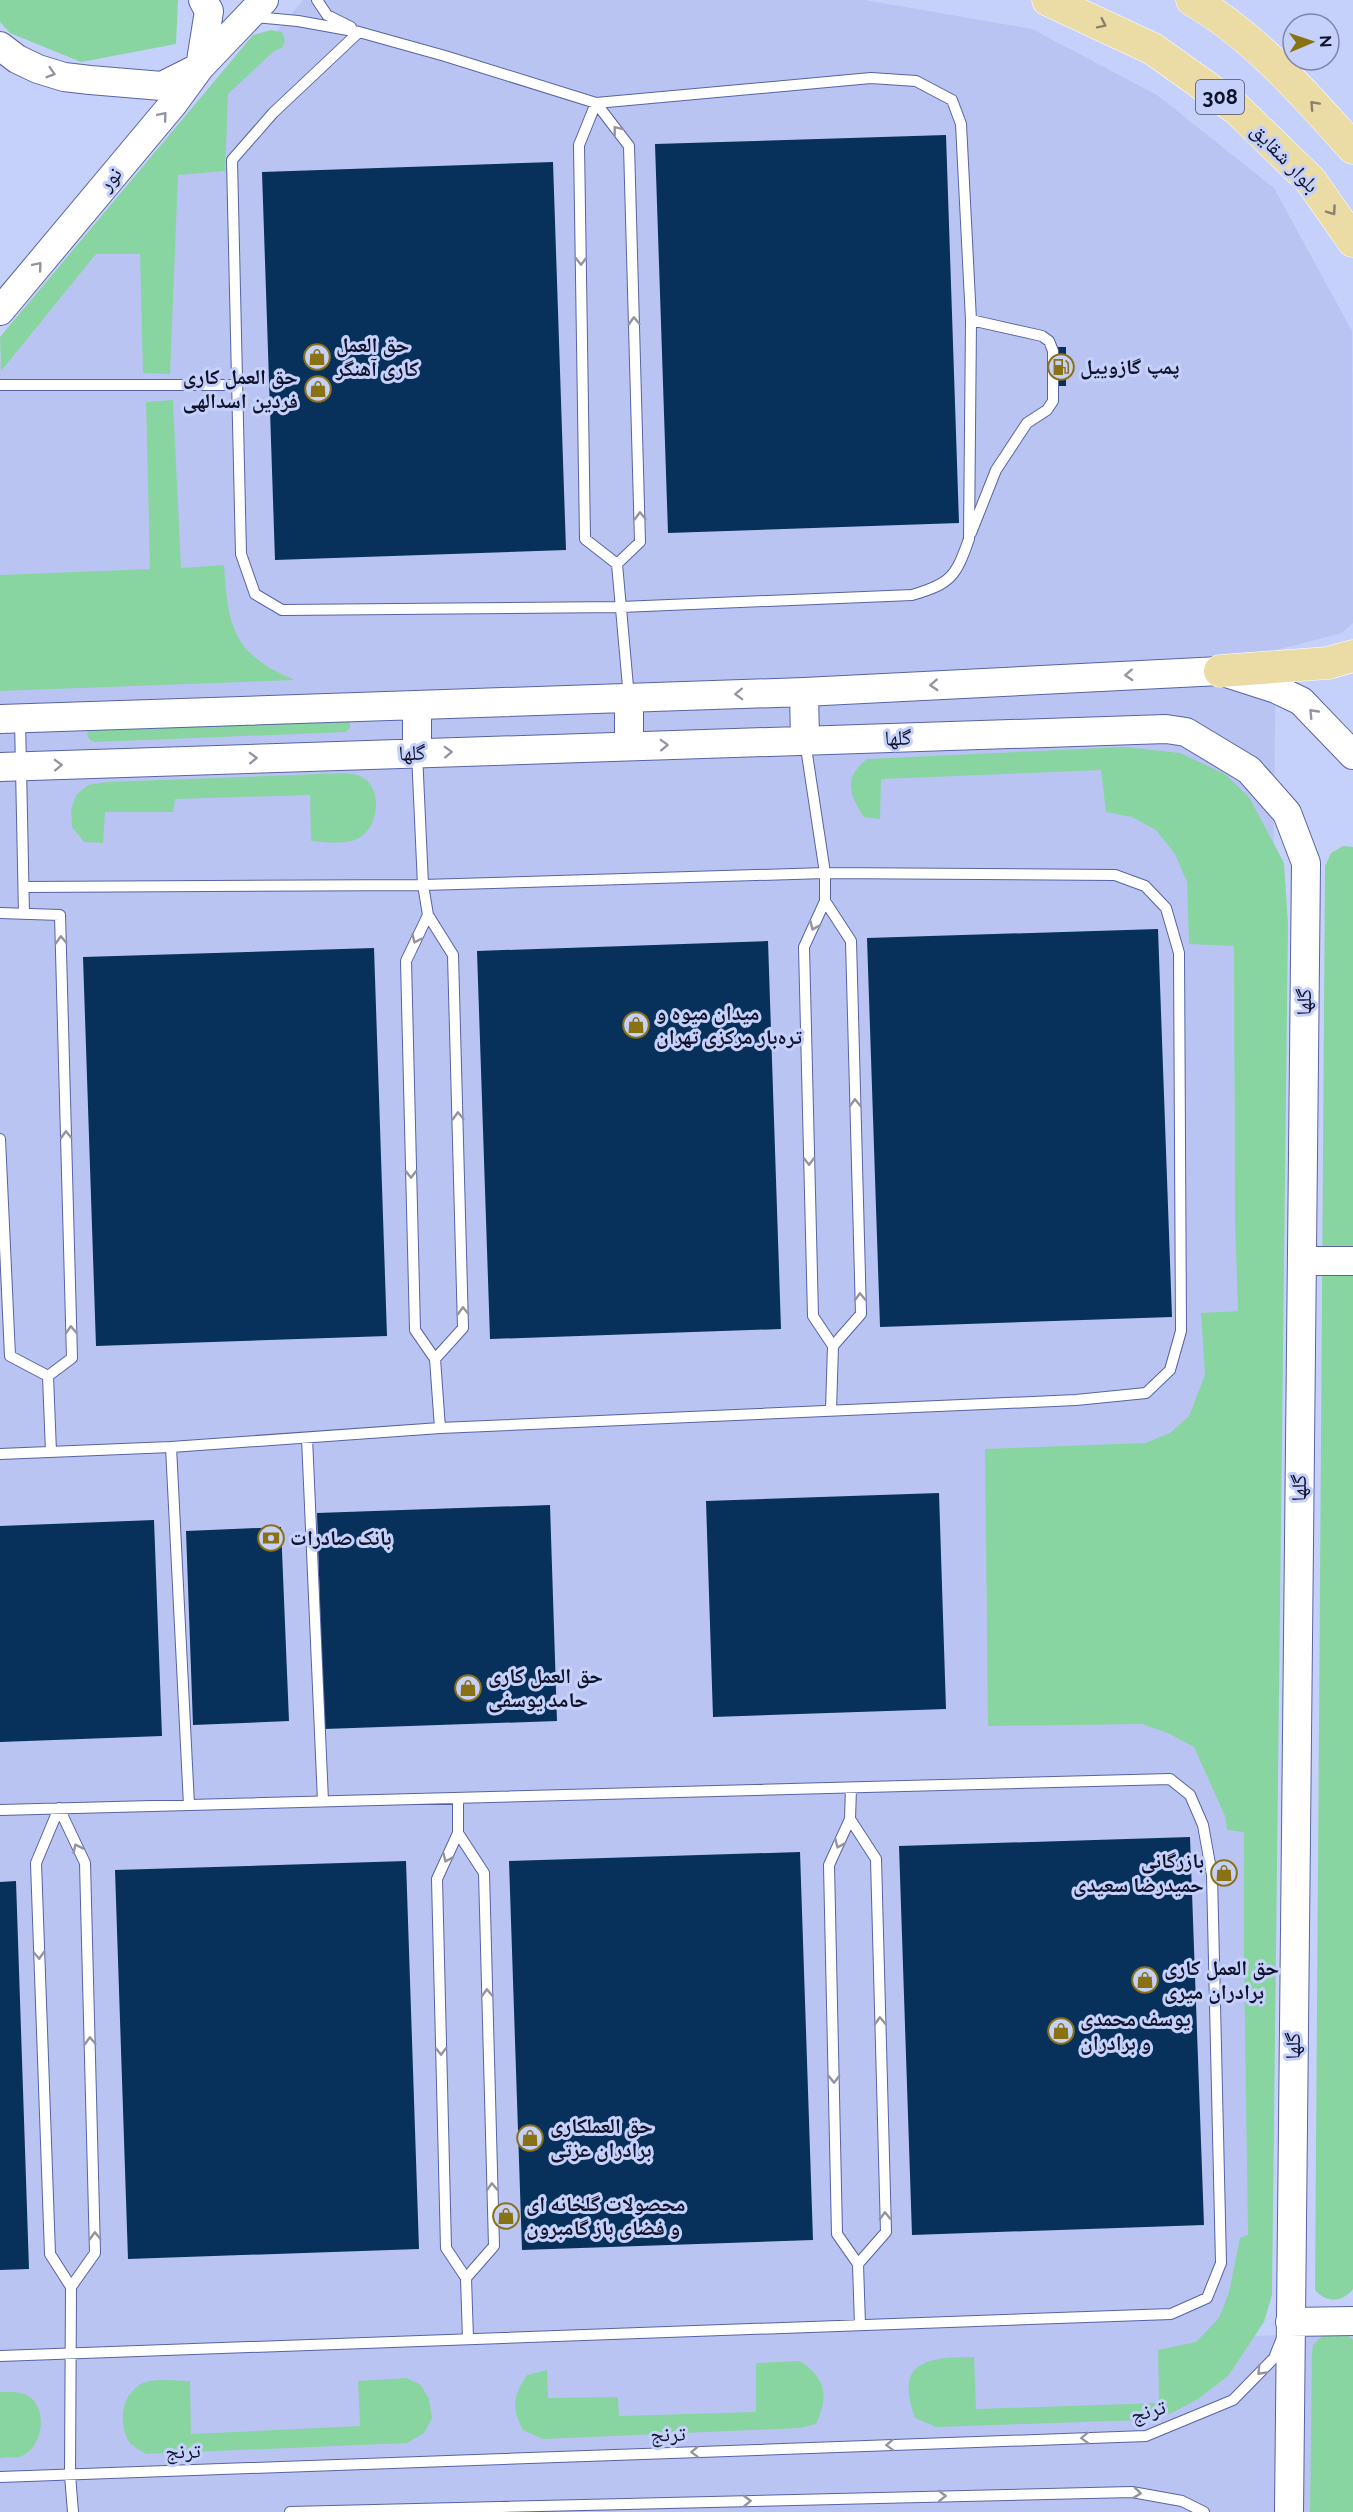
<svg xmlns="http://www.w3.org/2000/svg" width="1353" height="2512" font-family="Raleway,'Noto Naskh Arabic',sans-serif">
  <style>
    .built { fill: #bac4f2 }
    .green { fill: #89d5a1 }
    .building { fill: #07305a }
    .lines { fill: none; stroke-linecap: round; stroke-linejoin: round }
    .lane-casing { stroke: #5864a2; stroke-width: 12 }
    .secondary-casing { stroke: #5864a2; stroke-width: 30 }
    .primary-casing { stroke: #fff; stroke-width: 33 }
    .lane { stroke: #fff; stroke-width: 10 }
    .secondary { stroke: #fff; stroke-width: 28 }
    .primary { stroke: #ebdca6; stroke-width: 32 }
    .oneway { stroke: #88816e }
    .oneway2 { stroke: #93949f }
    .labels { text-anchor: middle; stroke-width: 6; stroke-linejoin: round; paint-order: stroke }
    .shield { fill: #c6d1fb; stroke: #454b69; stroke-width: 1.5 }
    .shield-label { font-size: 20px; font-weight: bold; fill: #0e122a }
    .street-label { font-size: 21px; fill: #0e122a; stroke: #c6d1fb }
    .poi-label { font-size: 21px; font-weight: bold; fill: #0e122a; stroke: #c6d1fb; text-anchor: start }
  </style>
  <rect width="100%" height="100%" fill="#c6d1fb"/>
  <path class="built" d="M303 0H865L1032 29 1157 95 1274 188 1352 331 1353 623 1342 633 1276 650 1255 2336 1353 2331V2512H0V362Z"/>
  <path class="green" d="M0 0H178L176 44 81 62 10 33 0 22Z
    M271 30 282 32 285 41 282 48 274 51 228 94 225 171 178 175 170 374 143 373 140 254H96L1 371 0 337 253 35Z
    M173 400 181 568 224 565C228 628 233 654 295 680L0 691V575L150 569 146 402Z
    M350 720V728L346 732 95 742 90 740 87 734 88 729Z
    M1125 747 1180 753 1225 774 1249 797 1284 863 1288 924 1272 2295 1264 2322 1228 2376 1198 2399 1172 2413 1143 2420 936 2427 915 2418C894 2361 927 2357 974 2357L976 2409 1159 2403 1158 2350 1196 2342 1219 2318 1229 2292 1240 2238 1248 2235 1244 1959V1832L1227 1830 1225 1816 1194 1747 1168 1733 1142 1724 988 1726 985 1449 1145 1443 1170 1433 1189 1416 1205 1375 1201 1313 1238 1311 1235 1220 1234 946 1189 944 1187 882 1175 854 1156 830 1132 817 1106 812 1101 770 881 779 880 819 864 817C849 794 843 778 867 759Z
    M346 773C351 774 356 774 360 776 383 786 379 824 362 836 349 846 326 842 311 841L310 795 175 799 173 812H105L103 843 84 842 72 827 71 810 76 795 88 785 107 782Z
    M1343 846 1353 847V2289C1342 2303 1326 2303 1315 2290L1325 866 1331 853Z
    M1324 2334H1346L1353 2340V2512H1310L1312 2353 1313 2345Z
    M800 2361C826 2378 829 2396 816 2424L800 2428 543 2439 523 2430C511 2407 513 2396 527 2375L547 2370 548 2398 618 2397 619 2416 756 2412V2363Z
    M406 2378 421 2385 429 2399 432 2418 424 2433 407 2443 146 2454C140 2450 131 2446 128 2440 118 2421 122 2397 139 2385 151 2377 176 2381 190 2381L191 2434 360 2426 358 2381Z
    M0 2392C11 2392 23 2391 31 2398 49 2413 41 2451 19 2457 13 2458 6 2457 0 2458Z"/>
  <path class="building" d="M946 135 959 523 668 533 655 144Z
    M553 162 566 550 275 560 262 172Z
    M1055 347H1066V386H1056Z
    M1158 929 1172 1317 880 1327 867 938Z
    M768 941 781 1329 490 1339 477 951Z
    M374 948 387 1336 96 1346 83 957Z
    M939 1493 946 1709 713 1717 706 1501Z
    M550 1505 557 1721 324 1729 317 1513Z
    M154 1520 162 1736 0 1742V1526Z
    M281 1527 289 1721 193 1725 186 1531Z
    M1190 1837 1204 2225 912 2235 899 1846Z
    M800 1852 813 2240 522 2250 509 1861Z
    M406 1861 419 2249 128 2259 115 1870Z
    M16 1881 29 2269 0 2270V1882Z"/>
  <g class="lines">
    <g class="lane-casing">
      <path id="lane" d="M317 0 327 15 351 27
        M255 17 298 21 359 32 445 56 596 103 871 78 916 81 952 100 961 124 971 320 969 539C956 576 951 584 912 595L621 607 282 610 255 594 241 554 232 160 273 113 359 32
        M971 320 1042 336 1049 341 1053 351V401L1047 410 1027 423 996 470 971 533
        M0 385H237
        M617 564 640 542 629 146 596 103 579 145 585 539 617 564 629 698
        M20 719 24 914
        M417 753 423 885 428 915
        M24 887 423 885 825 873V901
        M0 913 60 915 72 1358 48 1376
        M0 1139 10 1356 48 1376
        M435 1359 463 1328 453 955 428 915 406 961 415 1330 435 1359 440 1428
        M48 1376 51 1452
        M831 1410 833 1346 813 1316 804 947 825 901 851 941 861 1314 833 1346
        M307 1438 323 1801
        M171 1447 189 1805
        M0 1454 171 1447 440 1428 1076 1400 1146 1393 1170 1370 1181 1331 1179 953 1166 908 1145 886 1115 875 825 873 805 741
        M0 1810 1170 1779 1190 1795 1203 1825 1212 1875 1221 2263 1207 2298 1171 2314 0 2356
        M850 1819 851 1788
        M458 1833V1798
        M858 2264 886 2232 876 1859 850 1819 829 1865 837 2234 858 2264 860 2325
        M466 2278 494 2246 484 1873 458 1833 437 1879 446 2248 466 2278 468 2339
        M71 2287 95 2253 85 1863 59 1808 36 1863 50 2254 71 2287 70 2475 73 2512
        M0 2477 1146 2436 1233 2400 1274 2358 1282 2338
        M290 2512 1132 2492 1182 2501 1204 2512"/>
    </g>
    <g class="secondary-casing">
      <path id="secondary" d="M0 46 17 59 38 69 64 77 90 80 162 86 200 67 209 11 203 0
        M0 311 173 104 200 67 264 0
        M804 692 805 741
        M417 705V753
        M0 719 804 692 1220 671 1276 689 1301 701 1353 755
        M629 746V698
        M0 767 1166 729 1186 732 1249 770 1287 813 1306 863 1289 2512
        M1302 1261H1353
        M1290 2322 1353 2321"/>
    </g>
    <g class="primary-casing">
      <path id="primary" d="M1048 0 1153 49 1237 109 1311 181 1353 241
        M1192 0C1255 36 1305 95 1353 148
        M1220 671 1328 663 1353 656"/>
    </g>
    <use href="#lane" class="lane"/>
    <use href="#secondary" class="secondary"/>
    <use href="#primary" class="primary"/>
  </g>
  <defs><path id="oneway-chevron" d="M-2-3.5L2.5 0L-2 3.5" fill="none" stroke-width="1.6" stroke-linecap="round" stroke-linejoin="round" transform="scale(1.5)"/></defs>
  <g class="oneway">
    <use href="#oneway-chevron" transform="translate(1102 24) rotate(26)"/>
    <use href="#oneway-chevron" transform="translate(1314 105) rotate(-133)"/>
    <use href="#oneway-chevron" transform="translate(1332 211) rotate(55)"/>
  </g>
  <g class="oneway2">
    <use href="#oneway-chevron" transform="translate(51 73) rotate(17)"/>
    <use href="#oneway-chevron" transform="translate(163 116) rotate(-50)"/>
    <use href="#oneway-chevron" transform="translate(617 130) rotate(-128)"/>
    <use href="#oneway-chevron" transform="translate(581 261) rotate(89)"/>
    <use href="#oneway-chevron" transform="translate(38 266) rotate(-50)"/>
    <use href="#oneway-chevron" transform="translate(634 321) rotate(-92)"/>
    <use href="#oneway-chevron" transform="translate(640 516) rotate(-92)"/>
    <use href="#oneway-chevron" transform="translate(1129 675) rotate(177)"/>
    <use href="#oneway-chevron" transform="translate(934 685) rotate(177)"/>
    <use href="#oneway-chevron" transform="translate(739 694) rotate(178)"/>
    <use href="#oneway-chevron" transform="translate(1313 713) rotate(-134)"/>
    <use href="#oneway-chevron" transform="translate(664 745) rotate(-2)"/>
    <use href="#oneway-chevron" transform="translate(448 752) rotate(-2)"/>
    <use href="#oneway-chevron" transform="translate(253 758) rotate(-2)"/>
    <use href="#oneway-chevron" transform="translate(58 765) rotate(-2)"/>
    <use href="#oneway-chevron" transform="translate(814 926) rotate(114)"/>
    <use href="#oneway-chevron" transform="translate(416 939) rotate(115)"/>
    <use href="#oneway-chevron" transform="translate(61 940) rotate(-92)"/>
    <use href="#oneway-chevron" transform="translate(855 1103) rotate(-92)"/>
    <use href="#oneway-chevron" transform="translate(458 1116) rotate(-92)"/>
    <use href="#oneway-chevron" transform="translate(66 1135) rotate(-92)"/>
    <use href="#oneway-chevron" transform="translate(809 1161) rotate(89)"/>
    <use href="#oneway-chevron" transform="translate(411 1174) rotate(89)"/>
    <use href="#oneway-chevron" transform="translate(860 1297) rotate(-92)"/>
    <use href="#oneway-chevron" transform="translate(463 1311) rotate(-92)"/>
    <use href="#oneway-chevron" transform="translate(71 1330) rotate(-92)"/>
    <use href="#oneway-chevron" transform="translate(839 1844) rotate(114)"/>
    <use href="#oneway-chevron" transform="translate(77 1848) rotate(-116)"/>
    <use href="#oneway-chevron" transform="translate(447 1858) rotate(114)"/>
    <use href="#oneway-chevron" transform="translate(39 1955) rotate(88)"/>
    <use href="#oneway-chevron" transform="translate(487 1993) rotate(-92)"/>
    <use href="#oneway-chevron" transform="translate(880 2021) rotate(-92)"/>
    <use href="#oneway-chevron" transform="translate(90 2041) rotate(-92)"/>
    <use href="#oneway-chevron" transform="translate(441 2051) rotate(89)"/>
    <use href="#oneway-chevron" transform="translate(834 2079) rotate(89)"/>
    <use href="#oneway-chevron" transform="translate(492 2187) rotate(-92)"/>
    <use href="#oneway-chevron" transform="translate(885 2216) rotate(-92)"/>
    <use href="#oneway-chevron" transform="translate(95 2236) rotate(-92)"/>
    <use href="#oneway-chevron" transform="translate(1261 2371) rotate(133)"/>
    <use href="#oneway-chevron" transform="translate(1085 2438) rotate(178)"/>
    <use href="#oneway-chevron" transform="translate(890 2445) rotate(178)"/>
    <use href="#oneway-chevron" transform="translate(695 2452) rotate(178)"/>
    <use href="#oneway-chevron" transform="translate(1137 2493) rotate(7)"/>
    <use href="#oneway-chevron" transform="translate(942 2496) rotate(-1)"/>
    <use href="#oneway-chevron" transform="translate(747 2501) rotate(-1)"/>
  </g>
  <defs>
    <g id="shop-ring" transform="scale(1.35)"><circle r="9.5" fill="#c6d1fb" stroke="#897214" stroke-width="1.5"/><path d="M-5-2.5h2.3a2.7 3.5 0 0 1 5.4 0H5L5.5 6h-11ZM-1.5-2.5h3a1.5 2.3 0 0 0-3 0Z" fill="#897214"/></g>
    <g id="fuel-ring" transform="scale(1.35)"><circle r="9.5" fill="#c6d1fb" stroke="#897214" stroke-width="1.5"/><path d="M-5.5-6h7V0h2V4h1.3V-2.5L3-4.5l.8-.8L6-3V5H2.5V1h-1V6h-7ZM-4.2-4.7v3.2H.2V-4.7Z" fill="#897214"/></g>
    <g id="bank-ring" transform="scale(1.35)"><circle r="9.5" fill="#c6d1fb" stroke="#897214" stroke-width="1.5"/><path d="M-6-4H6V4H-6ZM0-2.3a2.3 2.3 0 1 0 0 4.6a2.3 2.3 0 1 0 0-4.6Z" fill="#897214"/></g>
  </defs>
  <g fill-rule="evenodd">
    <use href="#shop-ring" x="317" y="357"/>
    <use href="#fuel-ring" x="1061" y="367"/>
    <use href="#shop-ring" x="318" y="389"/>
    <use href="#shop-ring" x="636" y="1025"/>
    <use href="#bank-ring" x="271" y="1538"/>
    <use href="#shop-ring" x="468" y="1688"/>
    <use href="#shop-ring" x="1224" y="1873"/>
    <use href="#shop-ring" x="1145" y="1980"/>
    <use href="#shop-ring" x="1061" y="2031"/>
    <use href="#shop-ring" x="530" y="2138"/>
    <use href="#shop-ring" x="506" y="2216"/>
  </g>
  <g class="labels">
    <rect class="shield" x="1196" y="80" width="48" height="34" rx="4.5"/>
    <g class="shield-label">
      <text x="1220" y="104">308</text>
    </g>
    <g class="street-label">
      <text transform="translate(1285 158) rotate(46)" y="7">بلوار شقایق</text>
      <text transform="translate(110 179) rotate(-50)" y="7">نور</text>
      <text transform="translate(898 738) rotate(-2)" y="7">گلها</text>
      <text transform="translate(412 753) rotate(-2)" y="7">گلها</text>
      <text transform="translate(1304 1002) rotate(-89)" y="7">گلها</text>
      <text transform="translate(1299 1488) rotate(-89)" y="7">گلها</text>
      <text transform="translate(1293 2046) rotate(-89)" y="7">گلها</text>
      <text transform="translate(1148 2411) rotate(-16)" y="7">ترنج</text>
      <text transform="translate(668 2434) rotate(-2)" y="7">ترنج</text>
      <text transform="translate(183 2451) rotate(-2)" y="7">ترنج</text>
    </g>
    <g class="poi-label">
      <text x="336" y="352">حق العمل<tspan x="336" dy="24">کاری آهنگر</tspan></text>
      <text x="1080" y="374">پمپ گازوییل</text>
      <text x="298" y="384" text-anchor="end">حق العمل کاری<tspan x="298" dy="24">فردین اسدالهی</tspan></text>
      <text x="656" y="1020">میدان میوه و<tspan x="656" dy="24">تره‌بار مرکزی تهران</tspan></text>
      <text x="290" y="1545">بانک صادرات</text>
      <text x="488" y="1683">حق العمل کاری<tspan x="488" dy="24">حامد یوسفی</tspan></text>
      <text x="1204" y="1868" text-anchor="end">بازرگانی<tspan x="1204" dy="24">حمیدرضا سعیدی</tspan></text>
      <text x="1164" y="1975">حق العمل کاری<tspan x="1164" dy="24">برادران میری</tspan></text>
      <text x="1080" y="2026">یوسف محمدی<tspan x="1080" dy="24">و برادران</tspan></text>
      <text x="550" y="2133">حق العملکاری<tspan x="550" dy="24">برادران عزتی</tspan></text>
      <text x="526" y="2211">محصولات گلخانه ای<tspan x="526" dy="24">و فضای باز گامبرون</tspan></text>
    </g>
  </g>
  <g transform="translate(1311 42) rotate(88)"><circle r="28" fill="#c6d1fb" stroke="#7c85a7" stroke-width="1.5"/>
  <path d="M0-4.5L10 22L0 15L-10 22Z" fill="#897214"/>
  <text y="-9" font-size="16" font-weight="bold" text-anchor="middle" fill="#0e122a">N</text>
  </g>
</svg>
